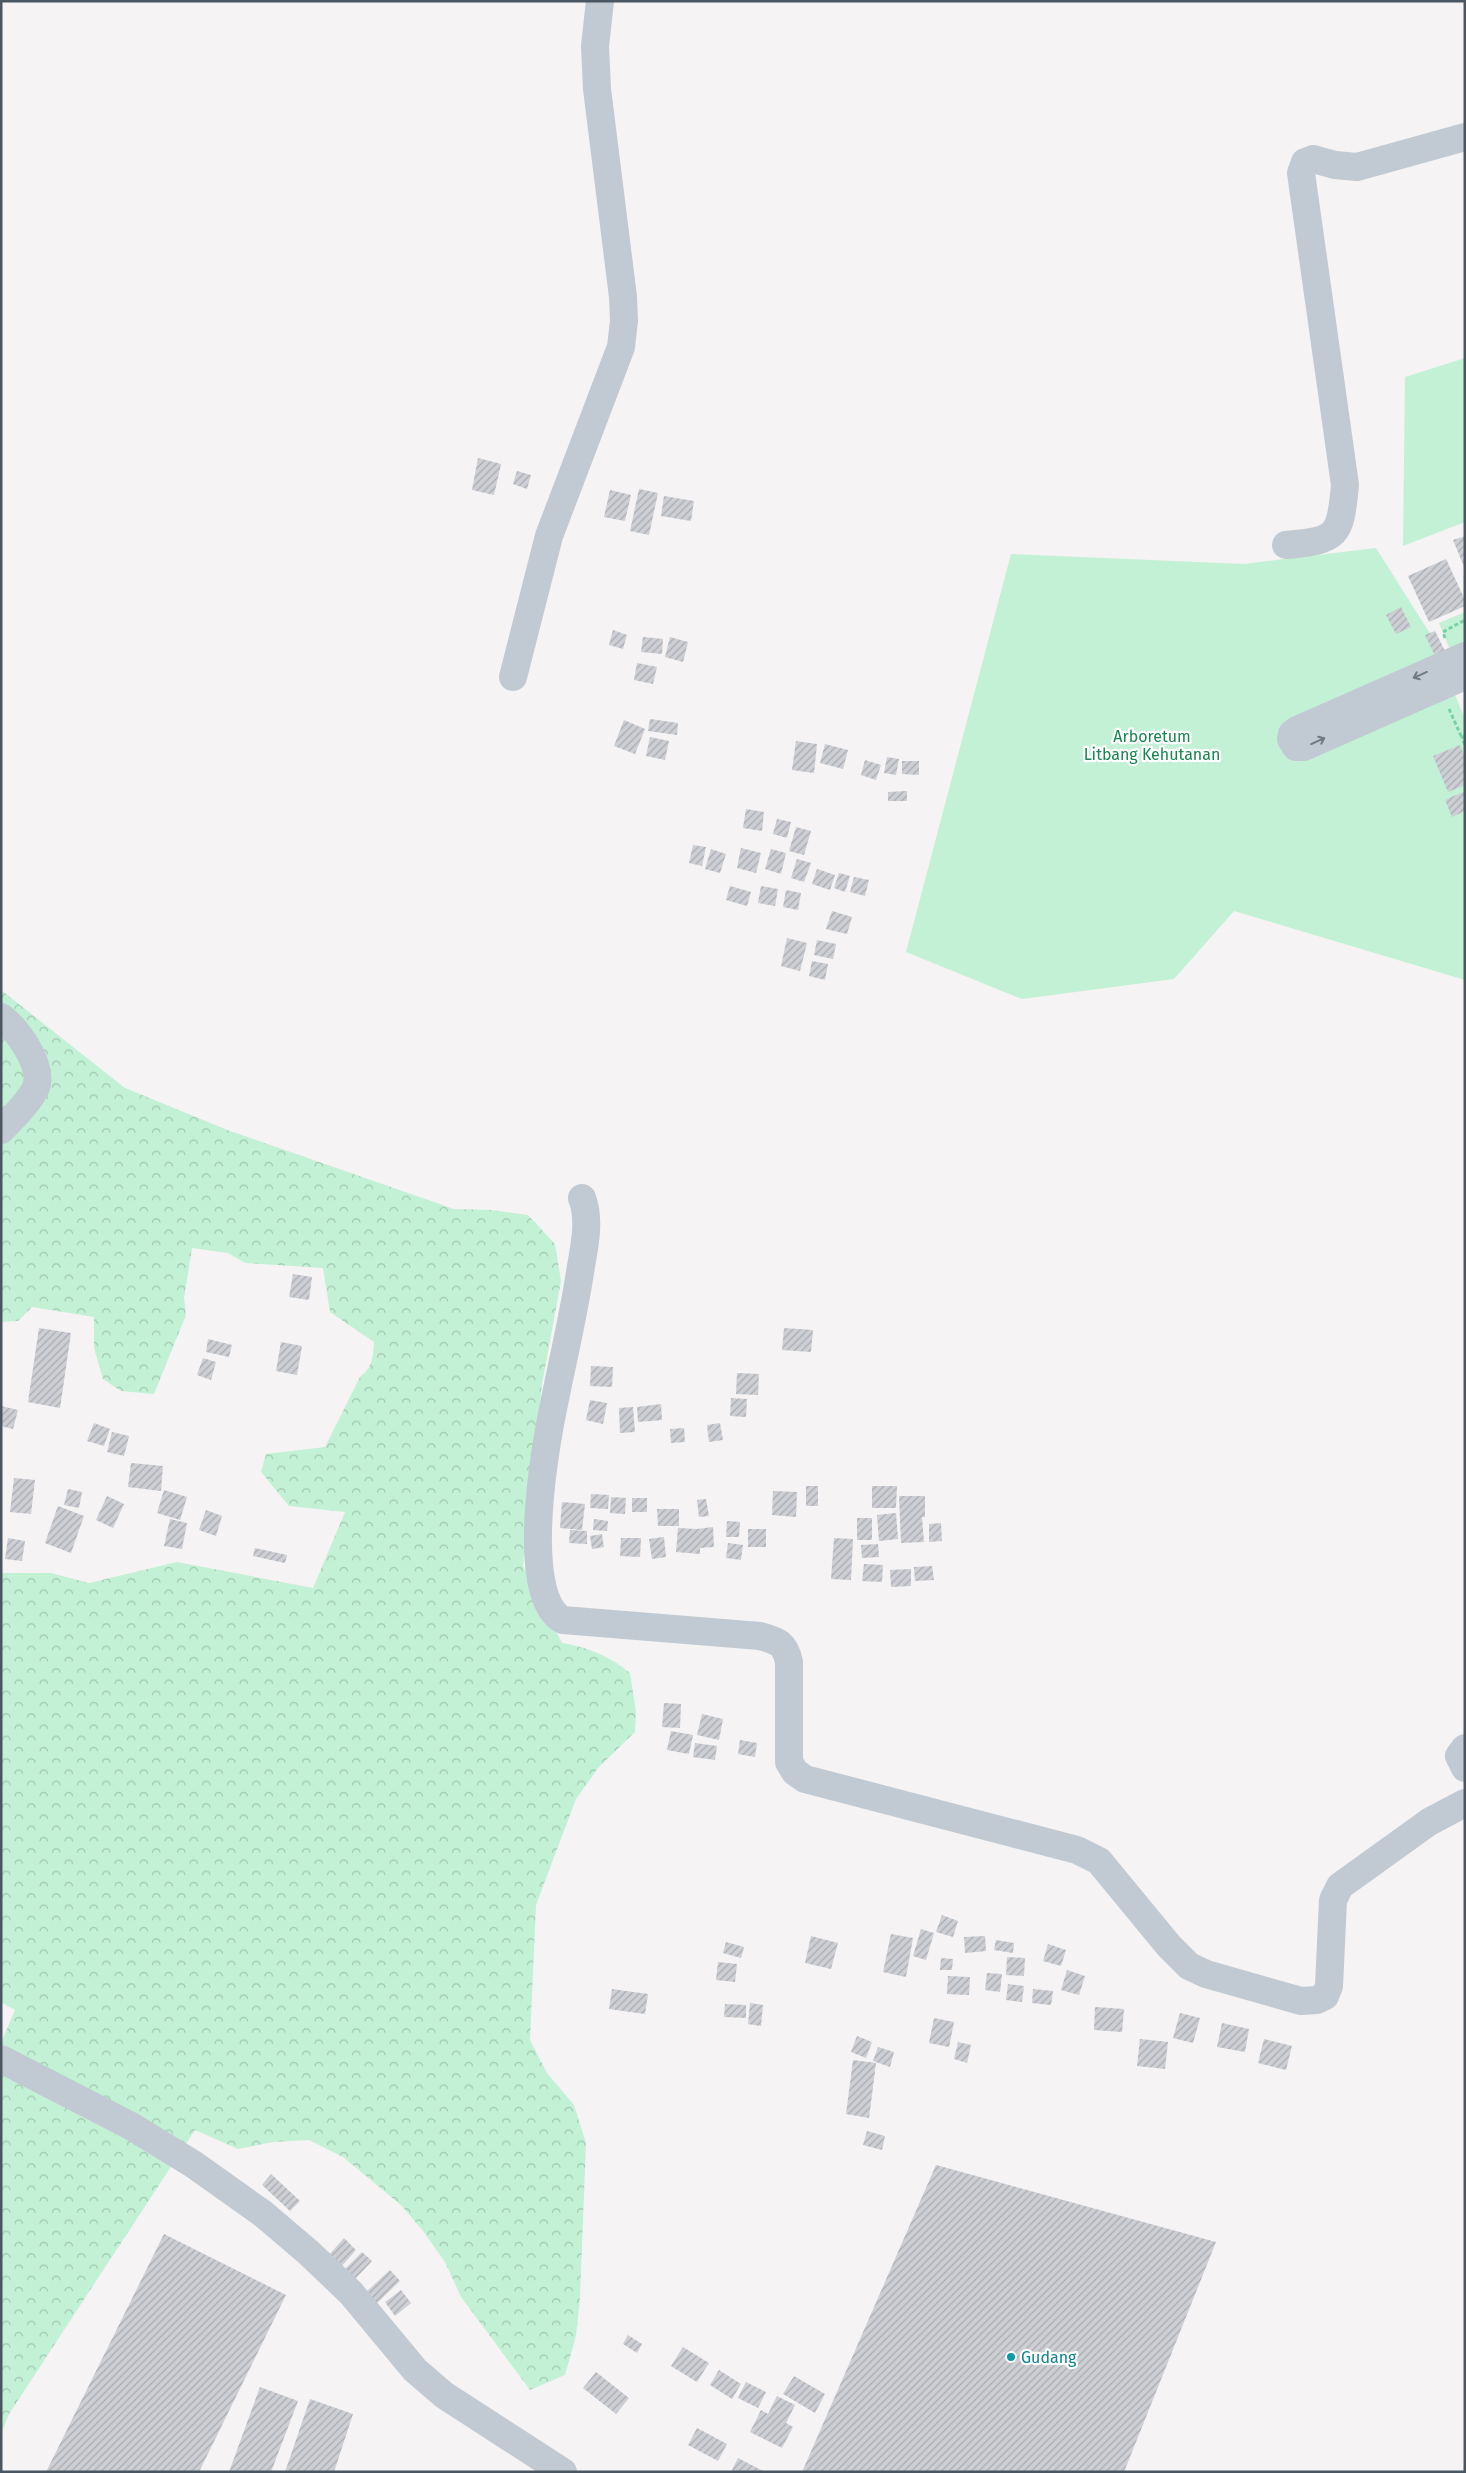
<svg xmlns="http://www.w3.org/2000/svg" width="1466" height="2473" font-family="'Fira Sans',sans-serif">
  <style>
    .forest { fill: url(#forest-crowns) }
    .green { fill: #c3f1d5 }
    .building { fill: url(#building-hatch) }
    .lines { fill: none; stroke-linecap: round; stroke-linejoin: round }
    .path { stroke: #7ad0a6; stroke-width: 3; stroke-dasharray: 4 2.5; stroke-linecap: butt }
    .minor { stroke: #c1cad2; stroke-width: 28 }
    .oneway { stroke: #6e7983 }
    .culture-dot { fill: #0f9aa8; stroke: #fff; stroke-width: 2 }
    .labels { text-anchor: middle; stroke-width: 4.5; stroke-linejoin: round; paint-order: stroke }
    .park-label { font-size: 16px; fill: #17864f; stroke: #fff }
    .culture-label { font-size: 16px; fill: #0d838f; stroke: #fff; text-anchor: start }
  </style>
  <defs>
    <pattern id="forest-crowns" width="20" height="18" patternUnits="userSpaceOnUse" patternTransform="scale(1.25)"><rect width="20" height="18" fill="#c3f1d5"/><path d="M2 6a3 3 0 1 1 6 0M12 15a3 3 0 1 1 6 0" fill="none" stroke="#a0c6b0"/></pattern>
    <pattern id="building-hatch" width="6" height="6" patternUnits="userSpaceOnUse" patternTransform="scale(1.25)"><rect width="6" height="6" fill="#cdcfd5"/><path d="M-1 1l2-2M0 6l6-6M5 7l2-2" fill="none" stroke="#a8abb0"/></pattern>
  </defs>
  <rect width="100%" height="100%" fill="#f5f3f3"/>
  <path class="forest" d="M1 990 125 1088 230 1131 454 1209 491 1210 528 1215 555 1244 561 1281 542 1384 523 1566 562 1643C587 1647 610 1656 630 1673L636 1712 635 1732 598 1768 576 1799 536 1905 530 2040 547 2073 574 2105 586 2143 580 2298 576 2336 565 2375 530 2390 461 2297 445 2262 423 2231 401 2205 343 2157 309 2140 273 2142 238 2149 195 2130 9 2414 1 2434V2043L15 2010 1 2002V1573H51L89 1583 177 1562 313 1588 345 1512 289 1506 261 1472 266 1454 325 1447 360 1377C373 1367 373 1357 374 1342L330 1312 323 1268 245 1263 228 1253 192 1248 184 1298 186 1315 154 1394 121 1391 103 1379 94 1348V1317L32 1307 18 1321 1 1322Z"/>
  <path class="green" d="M1465 358V522L1403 546 1405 377Z
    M1376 548 1429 632 1465 719V980L1234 911 1174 979 1022 999 906 952 1011 554 1244 564Z
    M1465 612V687L1439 623Z"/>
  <path class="building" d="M478 458 501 464 494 495 472 490Z
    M517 471 531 475 527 489 513 484Z
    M639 489 658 493 649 535 630 531Z
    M610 490 631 495 625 521 604 517Z
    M664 496 694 501 691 521 661 516Z
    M1465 536V569L1453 540Z
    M1446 559 1465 600V606L1429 622 1408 576Z
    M1401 607 1411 627 1396 634 1386 615Z
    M613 630 627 635 623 649 609 645Z
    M1435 631 1449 659 1439 664 1425 635Z
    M643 637 663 639 662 654 641 652Z
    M670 637 688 642 683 662 665 657Z
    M637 663 657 667 653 684 634 680Z
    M650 719 678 723 677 735 648 731Z
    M624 720 645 729 635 754 614 746Z
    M650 737 669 741 665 760 646 756Z
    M796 741 817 744 814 773 792 770Z
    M825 744 848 750 843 769 820 763Z
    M1460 745 1465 758V785L1448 792 1433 756Z
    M887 757 899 759 896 775 884 773Z
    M865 760 881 765 876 780 861 775Z
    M902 761H919V775L902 774Z
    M907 791V801H888V792Z
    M1465 791V811L1452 817 1445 800Z
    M746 809 764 812 762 831 743 828Z
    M777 819 791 822 787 838 773 834Z
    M796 827 811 831 804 855 789 851Z
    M693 845 706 847 702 866 689 863Z
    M741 848 761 853 756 873 737 868Z
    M711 849 726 854 720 873 705 869Z
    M771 849 786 853 781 874 765 869Z
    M797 859 811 863 804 882 791 878Z
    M817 869 835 875 830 890 812 884Z
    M839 873 850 876 845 892 834 888Z
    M854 877 869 880 865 896 850 892Z
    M730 886 751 892 747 906 726 900Z
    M761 886 778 889 775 906 758 903Z
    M786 890 801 893 798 910 783 907Z
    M832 911 852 917 847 934 826 929Z
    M787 938 807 943 800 971 781 966Z
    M817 940 836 944 833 959 814 955Z
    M812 961 828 964 825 980 809 976Z
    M293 1274 312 1277 309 1300 289 1297Z
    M39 1328 71 1333 60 1408 28 1402Z
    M784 1328 813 1330 811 1352 782 1350Z
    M208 1339 232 1345 229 1357 206 1352Z
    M281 1342 302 1346 297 1375 276 1371Z
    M203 1358 216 1362 211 1380 197 1375Z
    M591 1366 613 1367 612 1387 590 1386Z
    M737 1373 759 1374 758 1395 736 1394Z
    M731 1398 747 1399 746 1417 730 1416Z
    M590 1400 607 1403 603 1424 586 1420Z
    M661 1404 662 1420 638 1422 637 1407Z
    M1 1406 18 1410 13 1429 1 1426Z
    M633 1407 635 1432 620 1433 619 1408Z
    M94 1423 110 1429 104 1446 87 1441Z
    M720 1423 723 1440 709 1442 707 1425Z
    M684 1428 685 1442 671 1443 670 1429Z
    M112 1432 129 1436 124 1456 107 1452Z
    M131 1463 163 1466 161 1491 128 1487Z
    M14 1478 35 1480 31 1514 10 1512Z
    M806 1486H818V1506H806Z
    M872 1486H897L896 1508H872Z
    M68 1489 82 1492 79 1508 64 1505Z
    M164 1490 187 1497 180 1520 157 1513Z
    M773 1491 797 1492 796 1517 772 1515Z
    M591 1494 609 1495 608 1509 590 1508Z
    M107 1496 124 1504 113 1528 96 1520Z
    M899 1496H925V1517H922L924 1542 901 1543Z
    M611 1497 626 1498 625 1514 610 1513Z
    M632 1498H647V1512H632Z
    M706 1499 709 1516 699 1517 697 1500Z
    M562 1502 585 1504 582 1530 560 1528Z
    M58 1506 84 1516 71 1553 45 1543Z
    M657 1509H679V1526H658Z
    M206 1510 222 1516 216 1536 199 1530Z
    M896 1513 898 1539 879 1541 877 1515Z
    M857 1518H872V1540H857Z
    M170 1519 187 1523 182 1549 164 1546Z
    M594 1519 608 1521 607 1531 593 1530Z
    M727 1521 740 1522 739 1537H726Z
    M941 1523 942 1541 929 1542V1524Z
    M713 1527 714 1547 700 1548V1554L676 1552 678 1528 697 1529Z
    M748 1529H766V1547H748Z
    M570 1530 587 1531V1544L569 1543Z
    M602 1534 604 1547 592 1549 590 1536Z
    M664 1537 666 1557 652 1559 649 1539Z
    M8 1538 25 1541 22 1561 5 1559Z
    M621 1538H641L640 1557 620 1556Z
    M834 1538 853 1539 851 1580 831 1579Z
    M728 1543 743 1545 741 1560 726 1558Z
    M878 1544 879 1557 862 1558 861 1545Z
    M255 1548 287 1555 285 1563 253 1556Z
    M864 1564 883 1565 882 1582 862 1581Z
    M932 1566 934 1580 915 1581 914 1567Z
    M911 1569V1586L891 1587 890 1570Z
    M664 1703 681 1704 680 1728 662 1727Z
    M702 1714 723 1719 719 1740 697 1735Z
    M671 1731 693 1735 689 1754 667 1750Z
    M740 1740 757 1743 755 1757 738 1754Z
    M695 1743 717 1746 715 1760 693 1757Z
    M942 1915 958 1921 953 1937 936 1932Z
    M921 1929 934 1933 926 1960 913 1956Z
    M891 1934 913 1938 906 1977 883 1972Z
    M811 1936 838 1943 831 1969 805 1963Z
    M985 1936 986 1951 965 1953 964 1937Z
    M996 1940 1014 1943 1013 1953 994 1950Z
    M726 1942 744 1947 741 1958 723 1953Z
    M1048 1944 1066 1950 1061 1966 1043 1961Z
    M1007 1957 1025 1958 1024 1976 1006 1975Z
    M941 1958 953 1959 952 1970H940Z
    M718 1962 737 1964 735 1982 716 1980Z
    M1067 1970 1085 1976 1079 1995 1061 1990Z
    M987 1973 1002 1974 1000 1992 985 1990Z
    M948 1976 970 1977 969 1995 947 1994Z
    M1008 1984 1024 1986 1022 2002 1006 2000Z
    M612 1989 648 1994 645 2014 609 2009Z
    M1033 1989 1053 1991 1051 2005 1032 2003Z
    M750 2003 763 2005 761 2026 748 2024Z
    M725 2004 746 2005V2018L724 2017Z
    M1095 2007 1124 2009 1122 2032 1094 2030Z
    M1180 2013 1200 2018 1193 2043 1173 2038Z
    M934 2018 954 2022 949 2047 929 2043Z
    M1222 2023 1249 2029 1245 2052 1217 2047Z
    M857 2036 872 2042 866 2058 851 2052Z
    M1140 2039 1168 2042 1165 2069 1137 2066Z
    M1264 2039 1292 2046 1286 2070 1258 2063Z
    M958 2042 971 2045 967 2063 954 2059Z
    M878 2047 894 2052 890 2067 873 2061Z
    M853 2060 876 2063 869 2118 846 2114Z
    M867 2131 885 2136 882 2150 863 2145Z
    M936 2165 1216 2242 1124 2472H802Z
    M271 2174 300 2201 290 2211 262 2185Z
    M164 2234 286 2295 199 2472H46Z
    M344 2238 356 2250 341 2267 328 2256Z
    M362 2252 372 2261 354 2280 344 2270Z
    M390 2270 400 2281 377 2303 366 2292Z
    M401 2290 411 2303 395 2316 385 2302Z
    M628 2335 642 2344 637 2353 623 2344Z
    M683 2347 709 2363 697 2382 671 2366Z
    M719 2370 741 2384 732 2399 710 2385Z
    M596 2372 629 2398 616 2414 583 2388Z
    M794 2376 825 2394 815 2413 783 2394Z
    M746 2382 766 2392 758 2408 738 2398Z
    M260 2387 298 2401 271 2472H229Z
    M777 2396 795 2405 786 2423 793 2427 782 2448 750 2432 761 2410 768 2414Z
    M310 2399 353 2414 334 2472H285Z
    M697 2428 727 2444 718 2461 688 2445Z
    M738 2458 765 2472H731Z"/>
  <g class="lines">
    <path class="path" d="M1445 638 1443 632 1465 620
      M1449 709 1462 738
      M1465 736 1462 738 1465 745"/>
    <path class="minor" d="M1286 545C1338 540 1340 537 1345 485L1301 173 1305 162 1313 159 1335 165 1357 167 1465 137
      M1465 656 1297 730 1292 734 1291 739 1296 747H1304L1465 676
      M513 677 549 536 621 347 624 321 623 297 597 89 595 46 600 1
      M1 1017C17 1029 41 1062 37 1084 34 1097 11 1120 1 1130
      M582 1198C590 1219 585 1244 581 1266 573 1321 559 1375 549 1430 542 1470 522 1599 563 1620L760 1636C778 1641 785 1643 789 1662V1762L795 1772 805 1779 1077 1850 1099 1861 1169 1946 1189 1966 1206 1974 1301 2001 1317 2000 1325 1996 1329 1986 1333 1900 1340 1886 1429 1822 1465 1803
      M1465 1748 1459 1756 1465 1768
      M1 2059 131 2126 193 2164 262 2213 308 2252 351 2293 415 2370 444 2395 563 2472"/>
  </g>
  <defs><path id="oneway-shaft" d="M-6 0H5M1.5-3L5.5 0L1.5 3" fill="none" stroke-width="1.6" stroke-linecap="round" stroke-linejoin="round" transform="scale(1.25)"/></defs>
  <g class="oneway">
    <use href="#oneway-shaft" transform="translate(1420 675) rotate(156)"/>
    <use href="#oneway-shaft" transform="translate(1318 741) rotate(-24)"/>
  </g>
  <circle class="culture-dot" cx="1011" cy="2357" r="5"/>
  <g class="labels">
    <g class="park-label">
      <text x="1152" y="742">Arboretum<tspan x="1152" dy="18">Litbang Kehutanan</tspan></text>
    </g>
    <g class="culture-label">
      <text x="1021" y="2363">Gudang</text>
    </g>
  </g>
  <rect width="1466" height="2473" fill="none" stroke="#4a5661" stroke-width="5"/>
</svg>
